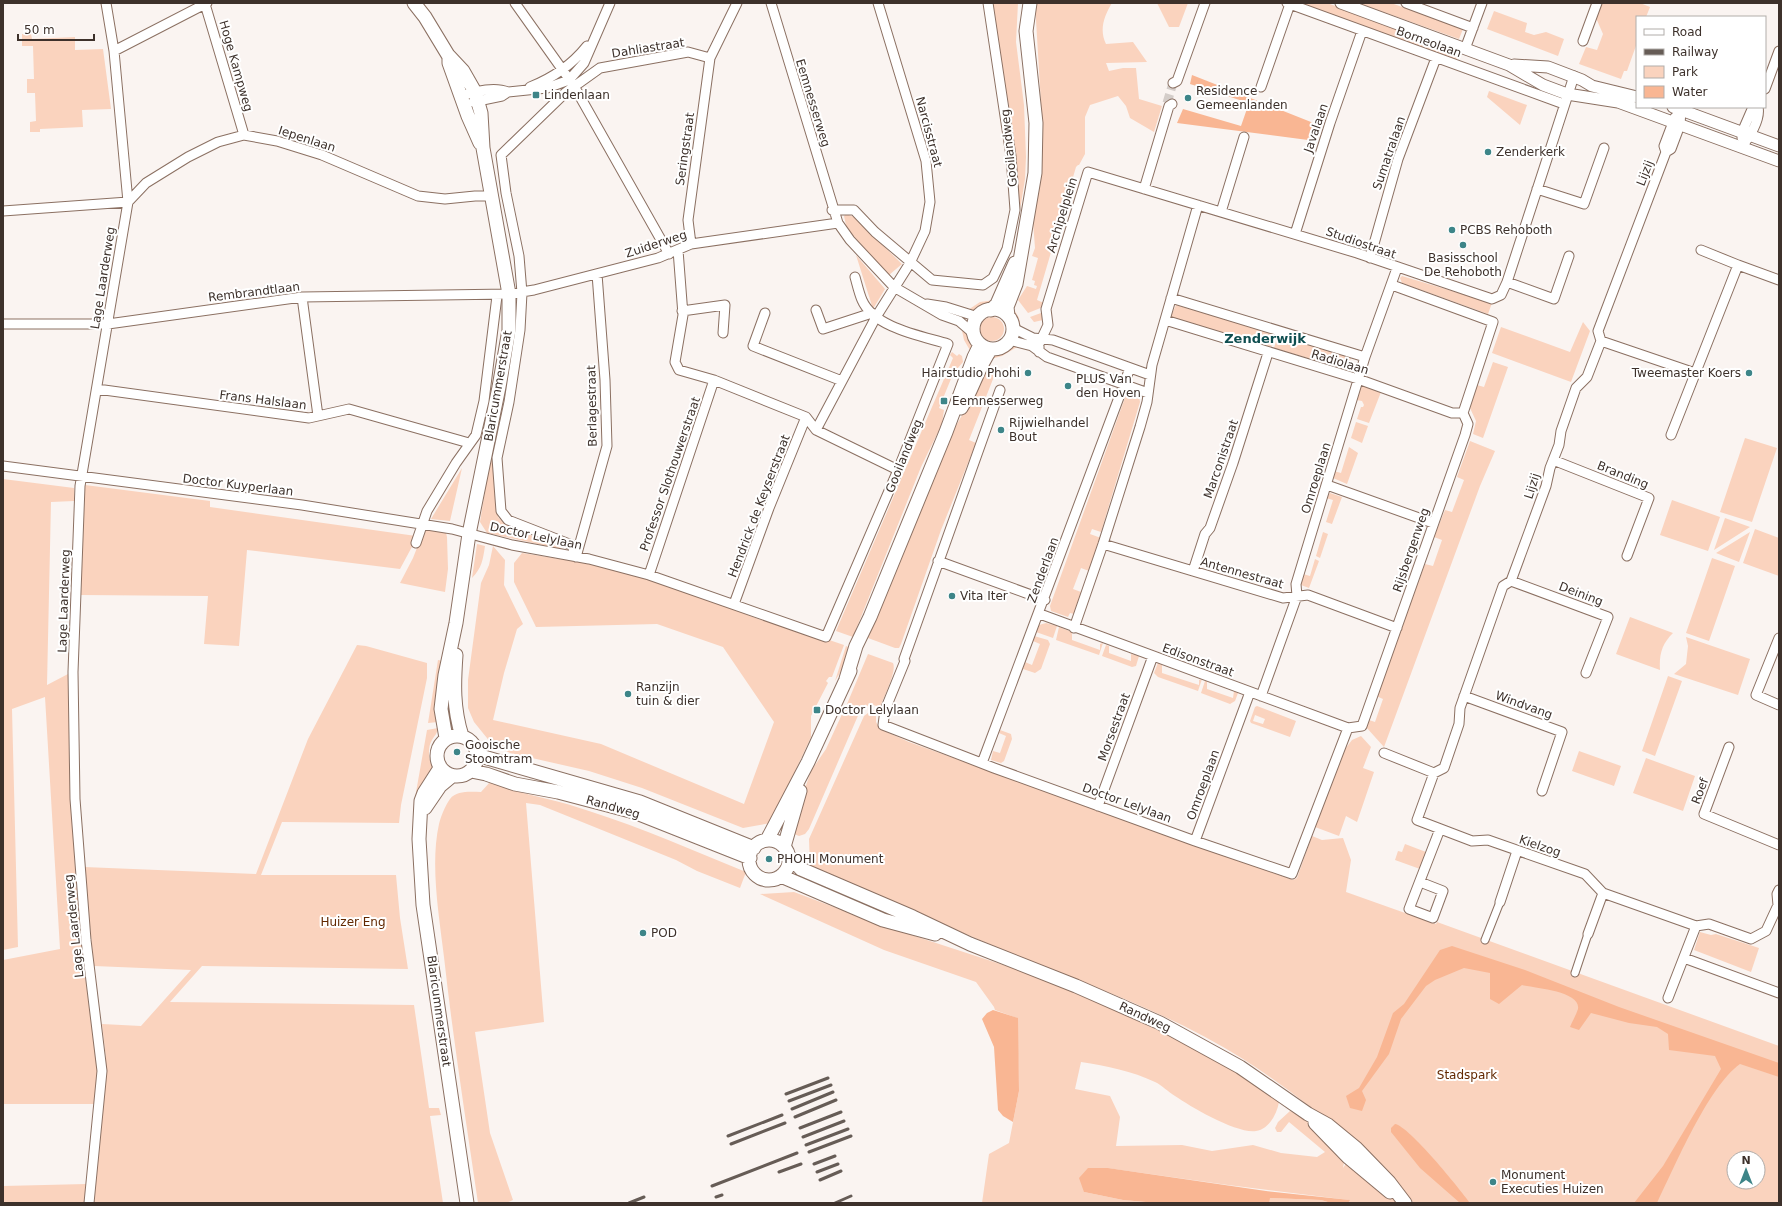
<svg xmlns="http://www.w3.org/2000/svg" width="1782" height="1206" font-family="'DejaVu Sans',sans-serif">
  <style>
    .green { fill: #fad3be; fill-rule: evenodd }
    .water { fill: #f9b693 }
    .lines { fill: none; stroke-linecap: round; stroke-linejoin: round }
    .minor-tunnel { stroke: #d4cdc9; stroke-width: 9; stroke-dasharray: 9 4.5; stroke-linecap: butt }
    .pedestrian-casing { stroke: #8b7062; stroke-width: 9 }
    .minor-casing { stroke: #8b7062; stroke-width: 11 }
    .tertiary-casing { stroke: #8b7062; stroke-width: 13 }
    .secondary-casing { stroke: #8b7062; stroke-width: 15 }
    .pedestrian { stroke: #fff; stroke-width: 7 }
    .minor { stroke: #fff; stroke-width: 9 }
    .tertiary { stroke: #fff; stroke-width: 11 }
    .secondary { stroke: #fff; stroke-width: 13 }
    .rail { stroke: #665c56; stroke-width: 3 }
    .poi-dot { fill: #3d8588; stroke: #fff; stroke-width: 1.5 }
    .labels { text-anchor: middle; stroke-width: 4; stroke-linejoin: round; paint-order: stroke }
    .street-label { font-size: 12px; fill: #3d312b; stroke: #fff }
    .poi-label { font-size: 12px; fill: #3d312b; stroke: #fff; text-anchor: start }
    .park-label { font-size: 12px; fill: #622800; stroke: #fff }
    .neighbourhood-label { font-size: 13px; font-weight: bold; fill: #0f4e50; stroke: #fff }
  </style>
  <rect width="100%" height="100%" fill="#faf4f1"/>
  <path class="green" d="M991 3H1018L1016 42 1024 105 1026 157 1025 179 1019 216 1013 130Z
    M1035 3H1112C1104 16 1099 30 1106 44L1133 42 1147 62 1106 63 1109 71 1123 68H1136L1139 99 1162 106 1154 132 1130 118 1126 106 1118 96 1090 105 1085 117V154L1079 165H1078L1076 167 1037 300 1044 303 1043 307 1028 313 1018 300 1027 286 1036 289 1037 286 1034 285 1035 281 1032 280 1038 258 1032 256 1035 248 1033 221 1043 138Z
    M1157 3H1188L1179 27H1169Z
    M1296 3H1327L1462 52 1460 57 1454 60Z
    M1358 3H1391L1463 29 1459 39Z
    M1601 3H1640L1650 7 1646 17H1637V43L1627 71H1624L1621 79 1579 64 1586 47 1597 50 1603 34 1596 18Z
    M1494 11 1527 23 1525 32 1534 35 1546 32 1564 39 1558 56 1487 29Z
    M22 34H31L32 39 75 37V50L103 49 111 109 82 110 83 127 40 129V132H30V122L36 121 35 93H27V79H34L33 46H22Z
    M1489 91 1527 105 1520 125 1487 97Z
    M846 214 854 217 902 264 889 275 849 231 846 225 844 216Z
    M856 255 885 289 873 309Z
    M1402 276 1492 303 1488 314 1402 283 1400 278Z
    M995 300C989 306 976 312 968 310L980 302Z
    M1176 305 1275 334 1271 347 1173 319 1170 318Z
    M1012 306 1019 318 1021 330 1013 320Z
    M1041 313 1043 320 1034 322 1030 317Z
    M980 329a12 12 0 1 1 24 0a12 12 0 1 1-24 0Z
    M1583 322 1590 331 1571 382 1492 353 1501 327 1570 352Z
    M961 326C968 333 973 341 971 352L964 340Z
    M1278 335 1351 357 1348 370 1274 348Z
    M1007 347H1017L1002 356 991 359V355Z
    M952 352 957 356 959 354 962 356 963 362 957 369 953 368 951 373 953 374 939 408 944 410 942 424 921 467 853 637 836 631 953 358 950 355Z
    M1493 362 1508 367 1483 438 1473 434 1476 421 1470 408 1477 385 1484 387Z
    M982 369 995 374 969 440 976 443 941 530 901 644 899 648H895L868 638 874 623 950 436 968 405Z
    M1361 385 1381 392 1369 423 1357 419 1361 407H1363L1364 405 1362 401 1356 400Z
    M1132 393 1139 396 1140 402 1101 532 1092 529 1090 534 1101 538 1089 571 1081 568 1073 589 1081 592 1074 614 1070 613 1068 617 1051 611 1050 606 1126 395Z
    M1356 422 1368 426 1362 443 1351 438Z
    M1745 438 1777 448 1752 522 1720 512Z
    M1470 441 1495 451 1480 486 1384 747 1366 727 1369 720 1375 722 1383 699 1376 696 1425 564 1433 566 1442 540 1434 537 1445 510 1452 512 1464 480 1457 477Z
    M492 447 498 517 505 524 565 550 487 533 480 522Z
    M1349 447 1358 453 1347 484 1333 478 1334 471 1341 473Z
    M462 468 450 521 431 519Z
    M3 479 74 488V501L51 502 47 685 68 674 75 869 85 976 99 1074 94 1104H3V960L60 949 45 697 12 709 18 947 3 950Z
    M85 485 210 501V507L416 536 414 543 400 569 247 550 239 646 204 644 208 596 81 595Z
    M1330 493 1342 497 1332 524 1326 522 1333 500 1326 498Z
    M1672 500 1720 517 1708 551 1660 535Z
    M1725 518 1750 527 1714 550Z
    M428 529 446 533 447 537 448 569 445 592 400 583 413 558 424 530Z
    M1755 529 1779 538V576L1743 563Z
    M1323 532 1328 534 1320 558 1316 556Z
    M1750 532 1739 562 1716 553Z
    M477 544 485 546C483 559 482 568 472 578Z
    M493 546 505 560 504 585 523 624 517 629 504 673 493 720 601 744 744 804 774 722 723 647 657 624 536 627 514 582V563L522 553 592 564 643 577 745 610V614L761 620V617L844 645 832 677H829L826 681 828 683 811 716V737L771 823 743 828 642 788 589 771 510 753 491 743 474 722 468 708V680L481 583 489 565Z
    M1712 558 1735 566 1709 641 1686 633Z
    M1315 559 1319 561 1309 588 1301 585 1303 574 1310 576Z
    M1630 617 1673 633C1662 644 1659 654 1660 670L1616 654Z
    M1046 623 1057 626 1053 638 1036 632 1039 625Z
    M1059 627 1072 632V640L1100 650V644L1103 643 1099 655 1056 640Z
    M1034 636 1048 640 1050 644 1041 669 1035 673 1023 669 1025 662 1032 665 1040 644 1033 641Z
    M1686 637 1750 659 1738 695 1674 674 1686 664 1688 646Z
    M357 645 366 646 427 663V678L401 805 399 823 282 822 261 875H396L400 918 408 969 202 966 170 1002 414 1005 429 1108H439L441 1115 430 1116 443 1203H94L106 1075V1059L102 1024 141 1026 191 970 94 966 84 867 256 874 308 739Z
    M1106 645 1109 646V653L1131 661V654L1139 656 1136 666 1132 667 1102 656Z
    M846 646 848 647 843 668 835 681Z
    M868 654 893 663C897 671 884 697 880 707L870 704 860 711 809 829 805 834 799 836 794 834 803 794 811 771 826 749 843 712 848 709 850 705 847 704Z
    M438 660 443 661 438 722 428 723Z
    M1158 663 1162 665V673L1199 685V680L1202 679 1198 691 1158 677 1154 673Z
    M1668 676 1682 681 1655 756 1642 751Z
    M1205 681H1207V689L1233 698 1234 691 1238 693 1235 701 1230 704 1201 693Z
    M1257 706 1296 721 1290 737 1251 723 1250 721 1255 707ZM1255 715 1265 719 1263 724 1253 721Z
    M872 710 876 711V722L880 729 909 742 1293 880 1297 878 1312 836 1322 840 1343 838 1351 860 1346 892 1436 924 1437 922 1779 1046V1203H1414C1363 1149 1306 1099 1243 1059 1172 1014 1091 986 1013 954 945 926 879 895 810 867L809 839 864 716ZM1734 1158H1758V1182H1734Z
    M438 728C437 734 435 735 432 740 427 748 429 761 433 769L415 798 427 730Z
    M1000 730 1011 734 1012 739 1004 761 1001 763 991 760 993 751 1000 753 1006 736 999 733Z
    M1361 736 1371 747 1363 768 1374 772 1357 822 1346 816 1339 836 1315 827 1342 753 1352 740Z
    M1579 751 1621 766 1614 786 1572 771Z
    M1646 758 1695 776 1683 811 1633 793Z
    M490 782C522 795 556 799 589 811 643 828 694 851 746 872L740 888 697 871 676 860 540 805 526 803 544 1022 475 1032 490 1133 513 1200 506 1203H478C466 1121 453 1039 444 957 439 915 430 865 439 824 441 816 445 806 450 799 457 790 471 792 481 792Z
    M1405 844 1426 852 1420 869 1395 860 1398 851 1402 852Z
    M797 874 915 924 794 880Z
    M794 892 887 927 1022 971 1096 1002 1182 1041 1229 1067 1279 1102C1277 1114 1269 1129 1256 1131 1237 1134 1191 1107 1175 1096 1168 1092 1162 1085 1155 1082 1132 1071 1107 1066 1081 1062L1075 1089 1110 1096 1120 1117 1116 1146 1182 1145 1212 1151 1253 1145 1281 1153 1317 1157 1325 1152 1289 1122 1281 1132H1277L1275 1128 1278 1122 1290 1111 1301 1116 1345 1157 1343 1168 1349 1159 1375 1186 1399 1203H1348L1349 1200 1228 1185 1107 1168 1084 1192 1123 1200 1157 1203H982L989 1154 1009 1143 1019 1091 1017 1018 995 1010 994 1007 976 982 884 950 760 894Z
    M1700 932 1711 935 1716 934 1759 948 1751 972 1694 950Z
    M86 1184 84 1203H3V1186Z
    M1269 1198 1321 1200 1331 1203H1269Z"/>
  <path class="water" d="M1192 75 1311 122 1318 128 1314 138 1308 140 1177 123 1183 109 1241 126 1249 103 1190 84Z
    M1452 946 1525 970 1619 1007 1779 1063V1077L1740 1064C1708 1087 1675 1166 1657 1203H1634L1663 1166 1721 1069 1715 1056 1669 1050 1668 1034 1657 1027 1629 1023 1591 1013 1579 1030 1570 1027C1572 1022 1576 1015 1578 1009 1581 991 1535 988 1522 985L1499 1004 1490 999V973L1464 968 1435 980 1426 986 1401 1019 1389 1054 1362 1091 1366 1100 1362 1111 1350 1108 1346 1096 1359 1088 1377 1057 1393 1013 1404 1004 1440 950Z
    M993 1010 1018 1018 1019 1091 1013 1122 1003 1116 998 1110 994 1047 982 1019 987 1013Z
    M1395 1124C1409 1126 1460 1189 1470 1203H1460L1420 1168 1391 1132V1128Z
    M1088 1168H1108L1266 1191 1350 1200 1348 1203H1331L1321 1200 1270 1198 1269 1203H1157L1123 1200 1084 1192 1079 1178Z"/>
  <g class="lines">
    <path class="minor-tunnel" d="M1167 103 1173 83"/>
    <g class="pedestrian-casing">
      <path id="pedestrian" d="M1485 940 1500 902
        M1575 973 1588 934"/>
    </g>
    <g class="minor-casing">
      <path id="minor" d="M515 3 574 86 669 254
        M771 3 838 223 850 240 894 287 942 315 959 321 973 333
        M1287 3 1564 104
        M1406 3 1473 28
        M205 4 244 135
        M1583 41 1597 3
        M1465 49 1482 3
        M114 51 207 3
        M1173 83 1177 81 1205 3
        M530 87C553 78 571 66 587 46
        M1261 87 1290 4
        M1765 89 1779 51
        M461 96C475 92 493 86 508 92
        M473 102 502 96 508 92 547 88 569 80 584 63 610 3
        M1742 138 1743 130 1753 107
        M1742 147C1749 137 1761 120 1758 107
        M1666 152 1664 146 1675 117
        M1144 189 1169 106 1172 104
        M1537 189 1584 204 1604 148
        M832 210H854L875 232 932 280 983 285 993 278 1007 249 1015 210 1011 156 988 3
        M3 211 128 202 146 183 188 157 218 142 244 135 277 141 322 155 418 196 445 199 475 196H492
        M1221 212 1244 137
        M1295 234 1330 123 1362 31
        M691 244 688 220 710 58
        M678 250 683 315 675 362 679 370 714 380 806 417 816 430 898 470
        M1701 250 1738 265
        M1569 256 1554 299 1507 282 1574 76
        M1370 258 1398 159 1436 58
        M302 297 318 416
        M1171 298 1365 357
        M927 304 946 307 978 317
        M816 310 823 329 872 313
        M682 311 725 305 723 333
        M765 313 753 346 842 381
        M1165 320 1358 379 1452 413H1463
        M3 324H108L302 297 509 294 534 290 658 258 691 244 838 223
        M1013 328 1033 338 1053 340 1150 375
        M1009 340 1032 346 1047 357 1148 393
        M1601 341 1695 373
        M1039 352V344L1048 325 1046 309 1088 172 1357 253 1492 299 1501 295 1507 282
        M97 389 309 418 349 409 469 443
        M1000 390 904 659 905 661 885 710 883 725 994 768 1195 841 1292 874 1348 728 1362 726 1465 435 1468 424 1463 413 1493 322 1392 285
        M816 430 876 317 910 263 925 231 930 202 926 161 878 3
        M1671 435 1738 265 1779 280
        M1553 460 1649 498 1627 556
        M3 466 302 505 452 529 512 545 589 559 649 575 826 637 898 470 948 344C922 336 874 328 862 300 859 293 857 284 855 277
        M1327 485 1433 523
        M416 543 427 511 456 463 476 435 484 401 497 296
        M1103 544 1283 598 1308 595 1397 628
        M576 557 572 545 508 520 501 511 497 458 509 402 520 330 522 293 519 256 506 193 501 155 565 93 600 68 688 52 710 58 737 3
        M576 557 607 446 605 380 597 274
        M938 561 1045 600
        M1193 571 1205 534 1210 528 1233 463 1268 353
        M649 575 714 380
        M1511 581 1608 617 1586 673
        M734 604 769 508 806 417
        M1040 614 1348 728
        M1074 628 1103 544 1140 427 1147 402 1152 365 1198 205
        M1779 638 1756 695 1779 705
        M1261 696 1297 596 1296 584 1365 357 1397 268
        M1464 696 1562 732 1542 791
        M1729 747 1704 814 1779 845
        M1384 753 1434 773 1444 768 1459 724 1460 708 1503 586 1511 581 1546 486 1550 468 1559 445 1561 431 1576 388 1587 377 1601 341 1598 331 1666 152 1671 149 1680 125 1681 110
        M982 763 1130 368
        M1434 773 1417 820 1472 841 1488 840 1585 874 1603 893 1696 926
        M1098 806 1153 656
        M1195 841 1250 692
        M1420 882 1443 891 1433 918 1409 909 1440 829
        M1500 902 1517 851
        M1696 926 1709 924 1751 939 1766 931 1778 905 1777 894 1779 890
        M1588 934 1603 893
        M1684 958 1779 993
        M1668 998 1696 926
        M89 1203 102 1071 86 940 75 799 73 672 80 486 128 202 114 51 106 3"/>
    </g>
    <g class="tertiary-casing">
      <path id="tertiary" d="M1341 3 1509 65 1543 85 1567 94 1618 102 1779 161
        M1514 65 1548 67 1582 80 1592 86 1637 97
        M1673 107 1779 146"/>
    </g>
    <g class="secondary-casing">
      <path id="secondary" d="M414 3 425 17 448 55 463 71 475 92 481 113 483 148 509 294V330L499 387 469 534 456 623 445 675 441 709 446 738
        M449 56V63L468 116 480 143
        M973 329a20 20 0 1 1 40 0a20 20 0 1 1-40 0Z
        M991 310 997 304 1015 263
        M1008 316 1007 307 1016 284 1035 173 1036 123 1026 31 1030 3
        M961 408C973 389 978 367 991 349
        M456 655C454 683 453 708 462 736
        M846 679 856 646 870 617 946 432 974 357 980 345
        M437 756a20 20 0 1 1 40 0a20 20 0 1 1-40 0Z
        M477 755 640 802 754 848
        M440 768 424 793 421 801 419 839 423 905 467 1203
        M471 771 486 774 515 784 558 792 634 812 750 858
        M425 808 440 786 452 776
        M767 840 808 762 850 671
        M749 860a20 20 0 1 1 40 0a20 20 0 1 1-40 0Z
        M784 847 800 791
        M789 856 801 869 913 917 970 944 1076 986 1160 1023 1240 1067 1308 1114 1328 1125 1356 1148 1389 1182 1405 1203
        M781 876 883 920 935 934
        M1315 1123 1348 1157 1390 1192"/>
    </g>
    <use href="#pedestrian" class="pedestrian"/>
    <use href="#minor" class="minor"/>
    <use href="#tertiary" class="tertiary"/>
    <use href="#secondary" class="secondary"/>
    <path class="rail" d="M786 1094 828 1078
      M789 1101 831 1085
      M792 1109 833 1092
      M795 1117 836 1100
      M800 1128 841 1112
      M728 1136 782 1115
      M803 1137 844 1121
      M731 1144 785 1123
      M806 1145 848 1129
      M809 1152 851 1136
      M814 1164 835 1156
      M779 1172 801 1164
      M817 1172 838 1164
      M820 1180 841 1171
      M712 1186 797 1153
      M716 1197 722 1195
      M629 1203 644 1197
      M835 1203 851 1196"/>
  </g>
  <g class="poi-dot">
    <rect x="532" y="91" width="8" height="8" rx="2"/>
    <circle cx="1188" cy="98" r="4"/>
    <circle cx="1488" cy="152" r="4"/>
    <circle cx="1452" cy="230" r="4"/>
    <circle cx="1463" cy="245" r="4"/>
    <circle cx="1028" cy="373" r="4"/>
    <circle cx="1749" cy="373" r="4"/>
    <circle cx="1068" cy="386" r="4"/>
    <rect x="940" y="397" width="8" height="8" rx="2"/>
    <circle cx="1001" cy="430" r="4"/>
    <circle cx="952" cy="596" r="4"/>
    <circle cx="628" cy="694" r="4"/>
    <rect x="813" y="706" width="8" height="8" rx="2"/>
    <circle cx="457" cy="752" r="4"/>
    <circle cx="769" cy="859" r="4"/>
    <circle cx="643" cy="933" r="4"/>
    <circle cx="1493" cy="1182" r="4"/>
  </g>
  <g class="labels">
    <g class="street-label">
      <text transform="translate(1429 42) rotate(20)" y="4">Borneolaan</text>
      <text transform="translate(648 48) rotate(-9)" y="4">Dahliastraat</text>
      <text transform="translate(236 66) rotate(74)" y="4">Hoge Kampweg</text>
      <text transform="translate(813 103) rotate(73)" y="4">Eemnesserweg</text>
      <text transform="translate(1316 128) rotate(-71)" y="4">Javalaan</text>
      <text transform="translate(929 132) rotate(75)" y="4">Narcisstraat</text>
      <text transform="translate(307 139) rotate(18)" y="4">Iepenlaan</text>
      <text transform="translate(1009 148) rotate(-96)" y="4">Gooilandweg</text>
      <text transform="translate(685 149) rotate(-82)" y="4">Seringstraat</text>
      <text transform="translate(1389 153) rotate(-71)" y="4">Sumatralaan</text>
      <text transform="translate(1645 173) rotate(-69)" y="4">Lijzij</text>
      <text transform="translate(1062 215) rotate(-73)" y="4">Archipelplein</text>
      <text transform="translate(1361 243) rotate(19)" y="4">Studiostraat</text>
      <text transform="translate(656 244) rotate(-18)" y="4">Zuiderweg</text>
      <text transform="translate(103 278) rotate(-81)" y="4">Lage Laarderweg</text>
      <text transform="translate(254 292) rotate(-7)" y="4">Rembrandtlaan</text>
      <text transform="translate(1340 362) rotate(17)" y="4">Radiolaan</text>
      <text transform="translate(498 386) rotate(-80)" y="4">Blaricummerstraat</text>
      <text transform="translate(263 400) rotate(7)" y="4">Frans Halslaan</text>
      <text transform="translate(592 406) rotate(-91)" y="4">Berlagestraat</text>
      <text transform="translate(904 456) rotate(-68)" y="4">Gooilandweg</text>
      <text transform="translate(1221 459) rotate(-71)" y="4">Marconistraat</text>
      <text transform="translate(670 474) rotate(-71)" y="4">Professor Slothouwerstraat</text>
      <text transform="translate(1623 475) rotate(22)" y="4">Branding</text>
      <text transform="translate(1316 478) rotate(-73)" y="4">Omroeplaan</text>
      <text transform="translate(238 485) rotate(7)" y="4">Doctor Kuyperlaan</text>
      <text transform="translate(1532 486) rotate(-73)" y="4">Lijzij</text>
      <text transform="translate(759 506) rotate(-69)" y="4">Hendrick de Keyserstraat</text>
      <text transform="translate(536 536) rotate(12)" y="4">Doctor Lelylaan</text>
      <text transform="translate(1411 550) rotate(-71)" y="4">Rijsbergenweg</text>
      <text transform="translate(1043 570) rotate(-70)" y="4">Zenderlaan</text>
      <text transform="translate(1242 573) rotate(16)" y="4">Antennestraat</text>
      <text transform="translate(1581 594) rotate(21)" y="4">Deining</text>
      <text transform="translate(64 601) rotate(-88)" y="4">Lage Laarderweg</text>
      <text transform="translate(1198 660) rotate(20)" y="4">Edisonstraat</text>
      <text transform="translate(1524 705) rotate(20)" y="4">Windvang</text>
      <text transform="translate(1114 727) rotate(-70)" y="4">Morsestraat</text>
      <text transform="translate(1203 785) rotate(-70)" y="4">Omroeplaan</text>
      <text transform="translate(1700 791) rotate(-69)" y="4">Roef</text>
      <text transform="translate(1127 803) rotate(20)" y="4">Doctor Lelylaan</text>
      <text transform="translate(613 807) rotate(16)" y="4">Randweg</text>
      <text transform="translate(1540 846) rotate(19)" y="4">Kielzog</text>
      <text transform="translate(74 926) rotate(-96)" y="4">Lage Laarderweg</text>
      <text transform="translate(439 1011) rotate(82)" y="4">Blaricummerstraat</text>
      <text transform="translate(1145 1017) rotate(25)" y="4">Randweg</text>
    </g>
    <g class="poi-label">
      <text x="1196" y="95">Residence<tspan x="1196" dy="14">Gemeenlanden</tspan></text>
      <text x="544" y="99">Lindenlaan</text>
      <text x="1496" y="156">Zenderkerk</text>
      <text x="1460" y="234">PCBS Rehoboth</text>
      <text x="1463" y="262" text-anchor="middle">Basisschool<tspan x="1463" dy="14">De Rehoboth</tspan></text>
      <text x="1020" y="377" text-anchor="end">Hairstudio Phohi</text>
      <text x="1741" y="377" text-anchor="end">Tweemaster Koers</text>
      <text x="1076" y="383">PLUS Van<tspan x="1076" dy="14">den Hoven</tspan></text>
      <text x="952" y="405">Eemnesserweg</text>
      <text x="1009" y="427">Rijwielhandel<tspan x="1009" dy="14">Bout</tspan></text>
      <text x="960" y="600">Vita Iter</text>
      <text x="636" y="691">Ranzijn<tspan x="636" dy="14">tuin &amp; dier</tspan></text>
      <text x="825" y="714">Doctor Lelylaan</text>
      <text x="465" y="749">Gooische<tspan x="465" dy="14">Stoomtram</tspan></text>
      <text x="777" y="863">PHOHI Monument</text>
      <text x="651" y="937">POD</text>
      <text x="1501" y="1179">Monument<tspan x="1501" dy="14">Executies Huizen</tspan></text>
    </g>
    <g class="park-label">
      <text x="353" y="926">Huizer Eng</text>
      <text x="1467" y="1079">Stadspark</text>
    </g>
    <g class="neighbourhood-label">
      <text x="1265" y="343">Zenderwijk</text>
    </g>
  </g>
  <rect width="1782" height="1206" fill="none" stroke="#3d312b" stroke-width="8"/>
  <rect x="1636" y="16" width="130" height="92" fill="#ffffff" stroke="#b1adaa"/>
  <rect x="1644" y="29" width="20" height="6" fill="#ffffff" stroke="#b1adaa"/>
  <text x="1672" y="36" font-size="12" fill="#3d312b">Road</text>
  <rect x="1644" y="49" width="20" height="6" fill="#665c56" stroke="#b1adaa"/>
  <text x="1672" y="56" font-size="12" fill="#3d312b">Railway</text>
  <rect x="1644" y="66" width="20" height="12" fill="#fad3be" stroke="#b1adaa"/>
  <text x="1672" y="76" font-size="12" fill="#3d312b">Park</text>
  <rect x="1644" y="86" width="20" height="12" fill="#f9b693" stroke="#b1adaa"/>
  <text x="1672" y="96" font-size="12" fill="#3d312b">Water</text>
  <g transform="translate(1746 1170)"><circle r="19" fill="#ffffff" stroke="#b1adaa"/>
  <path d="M0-3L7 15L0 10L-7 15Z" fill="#3d8588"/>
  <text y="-6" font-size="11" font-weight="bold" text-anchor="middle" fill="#3d312b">N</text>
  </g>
  <path d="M18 34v6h76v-6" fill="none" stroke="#3d312b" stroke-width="2"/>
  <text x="24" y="34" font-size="12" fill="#3d312b" stroke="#ffffff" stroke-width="3" paint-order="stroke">50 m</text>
</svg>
